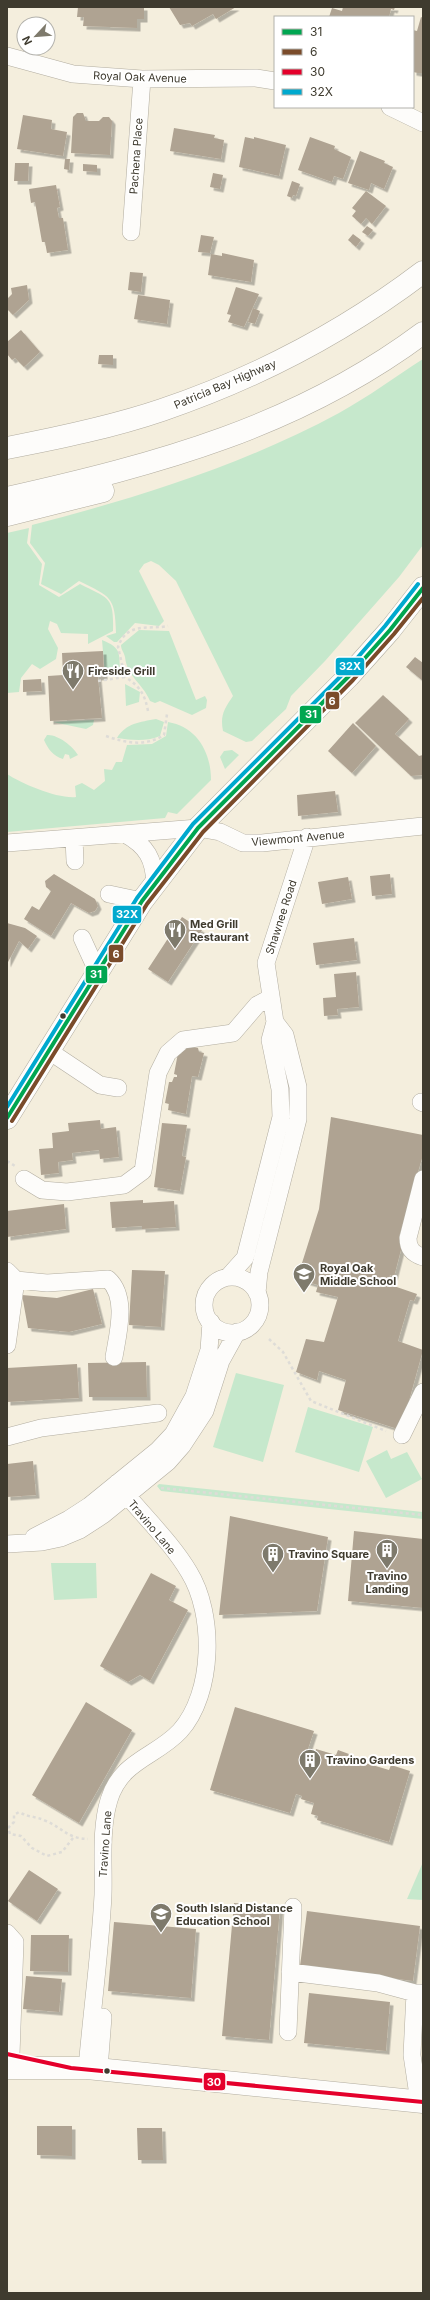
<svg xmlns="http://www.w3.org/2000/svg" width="430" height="2300" font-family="Inter,sans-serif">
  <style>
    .green { fill: #c6e8cc }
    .building { fill: #afa392; filter: url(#shadow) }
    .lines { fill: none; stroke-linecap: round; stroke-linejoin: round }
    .minor-casing { stroke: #b2ada0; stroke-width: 18 }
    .major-casing { stroke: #b2ada0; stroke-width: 23 }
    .highway-casing { stroke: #b2ada0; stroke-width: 23 }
    .path { stroke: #dedcd7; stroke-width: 2.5; stroke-dasharray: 3 3; stroke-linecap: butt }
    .minor { stroke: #fdfcfa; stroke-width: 17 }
    .major { stroke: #fdfcfa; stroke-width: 22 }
    .highway { stroke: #fdfcfa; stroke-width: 22 }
    .bus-1-casing { stroke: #fff; stroke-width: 7 }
    .bus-2-casing { stroke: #fff; stroke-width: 7 }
    .bus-3-casing { stroke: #fff; stroke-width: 7 }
    .bus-4-casing { stroke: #fff; stroke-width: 7 }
    .bus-1 { stroke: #00a651; stroke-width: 4 }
    .bus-2 { stroke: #7a4b2a; stroke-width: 4 }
    .bus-3 { stroke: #e4002b; stroke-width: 4 }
    .bus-4 { stroke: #00a9ce; stroke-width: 4 }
    .bus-dot { fill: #3f3b2f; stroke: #fff; stroke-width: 1.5 }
    .labels { text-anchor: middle; stroke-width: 4; stroke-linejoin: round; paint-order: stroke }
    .street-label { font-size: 11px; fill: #3f3b2f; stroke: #fff }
    .poi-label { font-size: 11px; font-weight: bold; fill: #3f3b2f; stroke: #fff; text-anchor: start }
    .line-badge { stroke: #fff; stroke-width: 1.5 }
    .badge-label { font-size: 11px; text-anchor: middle; font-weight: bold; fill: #fff }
  </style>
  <defs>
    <filter id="shadow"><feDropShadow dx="3.5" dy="3.5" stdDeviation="0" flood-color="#0004"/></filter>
  </defs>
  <rect width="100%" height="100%" fill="#f4eedd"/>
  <path class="green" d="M423 359V545L399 577 325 661 291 696 286 709 252 741 246 742 223 731C220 716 224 709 233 696L176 581 159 565 151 561 144 564 139 571 164 621 159 626 135 623 117 642H114L106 636 116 633C115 596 111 597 79 581L61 594 41 584 45 563 30 543 32 525C137 498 243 465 339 413 368 397 395 377 423 359Z
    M29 528 27 543 42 564 39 585 59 597 80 584C109 599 114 596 113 631L88 644V634L61 633 57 624 50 621 48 629 58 648 56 659 40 669 32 664 21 678 19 692 7 693V533Z
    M139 630 169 631 196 700 205 696 207 700 206 708 192 715 160 701 155 703 150 701C142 682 127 677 125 657 124 652 121 650 121 645Z
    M102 640C122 648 119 653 120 672L112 676 105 675Z
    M125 684 140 692 139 702 126 706Z
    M156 719 164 722 160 736C145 742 132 740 117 738 126 723 140 722 156 719Z
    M94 720 93 725 86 729 53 722Z
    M168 722C197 727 211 752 211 780L177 814 168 812 165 818 7 832V774C22 784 58 799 76 797L75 786 82 783 94 790 105 781 104 769 112 770 116 762H122L127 745 152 744 166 736Z
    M47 735C57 734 73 746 78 755L70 759 69 755 65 754 63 759C53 756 48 749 44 740Z
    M232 750 239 755 225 769 220 757 224 751Z
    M236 1373 284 1385 263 1462 213 1447Z
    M308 1407 373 1427 359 1472 295 1452Z
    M387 1450 391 1459 407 1452 422 1479 386 1498 366 1461Z
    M159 1484 423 1512V1519L161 1491 157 1486Z
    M51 1563H96L97 1598 54 1600Z
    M423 1862V1900L407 1899Z"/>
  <path class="building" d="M78 7H144V19H137V28L83 26 84 17H77Z
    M169 7H236L216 19 213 14 192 26 190 23 180 25Z
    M343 7H395L394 10 391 9 389 17H329L332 8 342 11Z
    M421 17 423 18V73H418L413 72V30L417 31Z
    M77 113H83L86 121H99L103 117H109L112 121 110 155 71 153 73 117Z
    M23 115 52 120 51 129 67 132 63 156 17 149Z
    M174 128 215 135 214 138 224 140 221 159 170 151Z
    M245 137 254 139V137L286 145 279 176 239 167Z
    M310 137 335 146 334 149 351 157 343 179 334 176 332 182 298 170Z
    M360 151 385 161 384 163 393 167 384 189 371 183 369 190 348 183Z
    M65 159H70L69 170 64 169Z
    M15 163H29L28 181H14Z
    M83 164 97 165V172L83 171Z
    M213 173 223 175 220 189 210 187Z
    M292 181 300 184 296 196 293 195 292 198 287 196Z
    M56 185 60 207 57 208 59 218H63L68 250 47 253 45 242H42L35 202 31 203 29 189Z
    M366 191 386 206 372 224 366 218 361 224 352 216 356 211 352 208Z
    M367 226 373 230 368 236 362 232Z
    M353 234 361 240 356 247 348 240Z
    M201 235 214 237 210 253 198 252Z
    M222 253 254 260 251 282 208 275 211 254 222 256Z
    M130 272 143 273 141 292 128 290Z
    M27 285 29 300 13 315 7 309V299L12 294 11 288Z
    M236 287 259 294 244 327 228 322 231 315 227 314Z
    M138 295 170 300 167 324 134 319Z
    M253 308 260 311 255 324 248 322Z
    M21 330 40 352 24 367 15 358 12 360 7 354V342Z
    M99 355H113V365L98 364Z
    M103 651 104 676 98 677 102 718 50 721 48 676 63 675 62 653Z
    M415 657 423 663V681L406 667Z
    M41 679 42 691 23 692V680Z
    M383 695 409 719 395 734 419 756 423 755V775L411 776 355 723Z
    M353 723 376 746 352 773 328 751Z
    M335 791 338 812 298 816 297 795Z
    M54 874 95 899 98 906 95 911 89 913 71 903 51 936 24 919 32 906 39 910 51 891 46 887 45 881Z
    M390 874 392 894 372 896 370 876Z
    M348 877 352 899 322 904 318 882Z
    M182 917 202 930 168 982 148 969Z
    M7 923 25 928 37 936 28 949 19 941 7 964Z
    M354 938 357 960 316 965 313 943Z
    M356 972 359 1007 337 1009 338 1015 324 1016 323 998 336 997 334 974Z
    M188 1046 198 1048 199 1052 204 1053 198 1077 192 1076 186 1114 168 1110 169 1104 165 1103 169 1082H172L174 1077H177V1075L174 1074 178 1053 181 1054 182 1047 187 1048Z
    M331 1117 423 1135V1155L399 1237 404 1238 394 1277 390 1275 388 1284 417 1294 414 1301 410 1300 398 1341 423 1350 401 1430 338 1410 346 1380 319 1371 317 1380 296 1372 306 1339 324 1342 338 1297 316 1292 318 1285 297 1279 319 1209Z
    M100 1120 101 1129 116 1127 119 1157 100 1159 99 1150 72 1153 73 1160 58 1162 59 1173 41 1175 39 1149 53 1148 52 1133 69 1131 68 1123Z
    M162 1123 187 1125 182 1156 186 1157 180 1191 154 1187Z
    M143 1200V1203L174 1201 176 1227 142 1229V1226L112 1228 110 1202Z
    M64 1204 66 1229 7 1237V1211Z
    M132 1270 165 1271 161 1327 129 1325Z
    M93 1289 102 1324 69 1332 28 1328 22 1295 57 1298Z
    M146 1362 147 1397H89L88 1363Z
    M77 1364 79 1398 7 1402V1368Z
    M33 1461 36 1495 7 1497V1464Z
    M230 1516 328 1537 317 1611 219 1615Z
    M354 1531 423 1539V1608L348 1601Z
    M151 1573 176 1586 169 1600 188 1610 150 1681 140 1675 128 1682 100 1666Z
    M86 1702 132 1730 79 1823 32 1795Z
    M235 1707 314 1731 307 1752 315 1754 316 1749 336 1755 338 1750 349 1754V1758L389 1770 391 1765 410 1771 389 1842 317 1820 318 1816 311 1814 314 1803 301 1799 302 1796 296 1794 290 1813 210 1790Z
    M29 1870 58 1889 37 1921 8 1901Z
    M234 1903 280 1907 269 2040 222 2036Z
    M307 1911 420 1926 413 1981 300 1966Z
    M114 1922 196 1929 191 1998 108 1991Z
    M31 1935H69L68 1972 30 1971Z
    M26 1976 62 1979 59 2012 23 2009Z
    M309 1993 390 2002 386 2051 304 2043Z
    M37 2126H72V2156L37 2155Z
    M137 2128H162L163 2160H138Z"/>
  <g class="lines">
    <g class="minor-casing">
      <path id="minor" d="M7 56 73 74 142 79 256 78 275 81
        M390 107 423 123
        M131 232 142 79
        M125 834C147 846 154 859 155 884
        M74 838 75 861
        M7 843 198 828 220 832 243 843H262L423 826
        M109 894 142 901
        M82 938 98 973
        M49 1051 100 1085 118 1088
        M421 1102 423 1103
        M24 1179 42 1190 67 1192 124 1185 143 1171 158 1073 168 1053 183 1040 233 1033 257 1005 270 998
        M423 1179 408 1238C408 1249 413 1254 423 1257
        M7 1271 16 1280 47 1283 108 1279C128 1297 118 1333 114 1357
        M228 1277 245 1258 281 1117 280 1089 270 1040 275 1022
        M204 1305a28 28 0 1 1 56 0a28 28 0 1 1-56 0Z
        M257 1293 259 1272 298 1119V1087L285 1035 275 1022 266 963 307 837
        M7 1345 16 1280
        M402 1435 423 1392
        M7 1437 41 1428 158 1413
        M34 1537 69 1519 89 1506 158 1450 173 1434 194 1396 209 1350 211 1322
        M7 1544 42 1542 61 1538 80 1530 103 1515 168 1462 182 1446 205 1411 221 1361 237 1332
        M7 1933 15 1942 11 2055
        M290 1972 378 1983 415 1993H423
        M415 1993 412 2055 419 2102
        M288 2032 293 1907
        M87 2068C92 2010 100 1953 103 1895 104 1864 100 1830 109 1800 121 1760 156 1757 180 1731 214 1693 215 1614 189 1572 170 1540 140 1513 117 1483
        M99 2069 103 2017"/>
    </g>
    <g class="major-casing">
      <path id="major" d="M7 1118 142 901 198 828 349 676 390 630 423 588
        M7 2068H87L423 2102"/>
    </g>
    <g class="highway-casing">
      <path id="highway" d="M7 448C59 438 112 427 162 410 256 378 344 332 423 272
        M7 498C158 464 297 427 423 333
        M7 515 103 491"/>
    </g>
    <path class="path" d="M98 681 125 677
      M148 711C145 695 140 686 125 677L118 647C127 621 149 630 168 626
      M106 736C126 743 145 747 164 735L167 714
      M7 1161 15 1166
      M269 1339 283 1352 311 1401 386 1431
      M161 1488 423 1515
      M73 1838 62 1852 47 1856 32 1848 21 1836 10 1834 8 1828 14 1822V1815L19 1812C30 1818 36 1816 46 1821 63 1828 66 1838 88 1839"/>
    <use href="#minor" class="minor"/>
    <use href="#major" class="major"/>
    <use href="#highway" class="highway"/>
    <g class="bus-1-casing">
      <path id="bus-1" d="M7 1118 142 901 198 828 349 676 390 630 423 588"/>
    </g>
    <g class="bus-2-casing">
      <path id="bus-2" d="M12 1121 147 904 203 832 353 680 394 634 423 598"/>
    </g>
    <g class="bus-3-casing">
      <path id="bus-3" d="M7 2054 71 2068 423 2102"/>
    </g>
    <g class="bus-4-casing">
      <path id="bus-4" d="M7 1107 137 898 193 824 345 672 385 626 418 584"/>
    </g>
    <use href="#bus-1" class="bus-1"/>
    <use href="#bus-2" class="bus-2"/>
    <use href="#bus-3" class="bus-3"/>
    <use href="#bus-4" class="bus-4"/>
  </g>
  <defs>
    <g id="restaurant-pin" transform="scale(1.15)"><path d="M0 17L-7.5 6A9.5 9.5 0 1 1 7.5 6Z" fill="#7e7a6c" stroke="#fff"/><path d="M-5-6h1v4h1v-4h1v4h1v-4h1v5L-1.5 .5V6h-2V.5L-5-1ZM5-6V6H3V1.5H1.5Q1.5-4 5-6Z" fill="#fff"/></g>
    <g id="school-pin" transform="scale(1.15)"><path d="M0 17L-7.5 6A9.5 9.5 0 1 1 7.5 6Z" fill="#7e7a6c" stroke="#fff"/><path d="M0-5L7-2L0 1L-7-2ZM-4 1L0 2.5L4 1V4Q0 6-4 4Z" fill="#fff"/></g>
    <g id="building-pin" transform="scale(1.15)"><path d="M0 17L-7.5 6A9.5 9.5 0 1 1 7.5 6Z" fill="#7e7a6c" stroke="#fff"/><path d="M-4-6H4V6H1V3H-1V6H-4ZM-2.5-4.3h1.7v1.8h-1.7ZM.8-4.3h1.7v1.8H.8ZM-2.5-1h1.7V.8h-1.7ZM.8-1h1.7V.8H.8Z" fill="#fff"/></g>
  </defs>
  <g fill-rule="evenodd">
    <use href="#restaurant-pin" x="73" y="671"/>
    <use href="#restaurant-pin" x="175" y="930"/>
    <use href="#school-pin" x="304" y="1274"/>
    <use href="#building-pin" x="387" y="1550"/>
    <use href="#building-pin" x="273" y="1554"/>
    <use href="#building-pin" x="310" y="1760"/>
    <use href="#school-pin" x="161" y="1914"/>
  </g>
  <g class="bus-dot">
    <circle cx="63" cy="1016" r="3.5"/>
    <circle cx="107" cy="2071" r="3.5"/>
  </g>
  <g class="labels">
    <g class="street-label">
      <text transform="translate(140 77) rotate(2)" y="4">Royal Oak Avenue</text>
      <text transform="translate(136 156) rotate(-86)" y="4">Pachena Place</text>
      <text transform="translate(225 384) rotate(-23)" y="4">Patricia Bay Highway</text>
      <text transform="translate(298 838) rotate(-5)" y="4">Viewmont Avenue</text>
      <text transform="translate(281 917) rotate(-72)" y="4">Shawnee Road</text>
      <text transform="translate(152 1527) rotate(50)" y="4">Travino Lane</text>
      <text transform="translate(105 1844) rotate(-86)" y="4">Travino Lane</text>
    </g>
    <g class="poi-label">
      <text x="88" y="675">Fireside Grill</text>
      <text x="190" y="928">Med Grill<tspan x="190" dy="13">Restaurant</tspan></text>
      <text x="320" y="1272">Royal Oak<tspan x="320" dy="13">Middle School</tspan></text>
      <text x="288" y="1558">Travino Square</text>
      <text x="387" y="1580" text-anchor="middle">Travino<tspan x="387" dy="13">Landing</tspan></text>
      <text x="326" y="1764">Travino Gardens</text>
      <text x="176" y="1912">South Island Distance<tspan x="176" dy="13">Education School</tspan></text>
    </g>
  </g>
  <g class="line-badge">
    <rect x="335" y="657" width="30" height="19" rx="4" fill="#00a9ce"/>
    <rect x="325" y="691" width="15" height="19" rx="4" fill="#7a4b2a"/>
    <rect x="299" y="705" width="23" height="19" rx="4" fill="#00a651"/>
    <rect x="112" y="905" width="30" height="19" rx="4" fill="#00a9ce"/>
    <rect x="108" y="944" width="16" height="19" rx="4" fill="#7a4b2a"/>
    <rect x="85" y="965" width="23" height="19" rx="4" fill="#00a651"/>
    <rect x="203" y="2072" width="23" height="19" rx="4" fill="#e4002b"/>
  </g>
  <g class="badge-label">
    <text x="350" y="670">32X</text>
    <text x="332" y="705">6</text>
    <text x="311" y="718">31</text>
    <text x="127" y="918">32X</text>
    <text x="116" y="958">6</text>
    <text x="96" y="978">31</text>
    <text x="214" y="2086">30</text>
  </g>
  <rect width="430" height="2300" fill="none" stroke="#3f3b2f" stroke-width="16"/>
  <rect x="274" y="16" width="140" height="92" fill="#ffffff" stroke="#b2b1ac"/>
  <rect x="282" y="29" width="20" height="6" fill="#00a651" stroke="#b2b1ac"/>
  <text x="310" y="36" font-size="12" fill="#3f3b2f">31</text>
  <rect x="282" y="49" width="20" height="6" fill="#7a4b2a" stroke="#b2b1ac"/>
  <text x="310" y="56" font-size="12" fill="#3f3b2f">6</text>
  <rect x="282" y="69" width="20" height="6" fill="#e4002b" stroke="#b2b1ac"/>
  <text x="310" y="76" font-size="12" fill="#3f3b2f">30</text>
  <rect x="282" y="89" width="20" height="6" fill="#00a9ce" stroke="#b2b1ac"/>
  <text x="310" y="96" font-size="12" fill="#3f3b2f">32X</text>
  <g transform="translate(36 36) rotate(244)"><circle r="19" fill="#ffffff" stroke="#b2b1ac"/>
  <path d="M0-3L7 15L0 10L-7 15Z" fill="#7e7a6c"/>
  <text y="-6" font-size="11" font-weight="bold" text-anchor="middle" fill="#3f3b2f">N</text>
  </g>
</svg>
